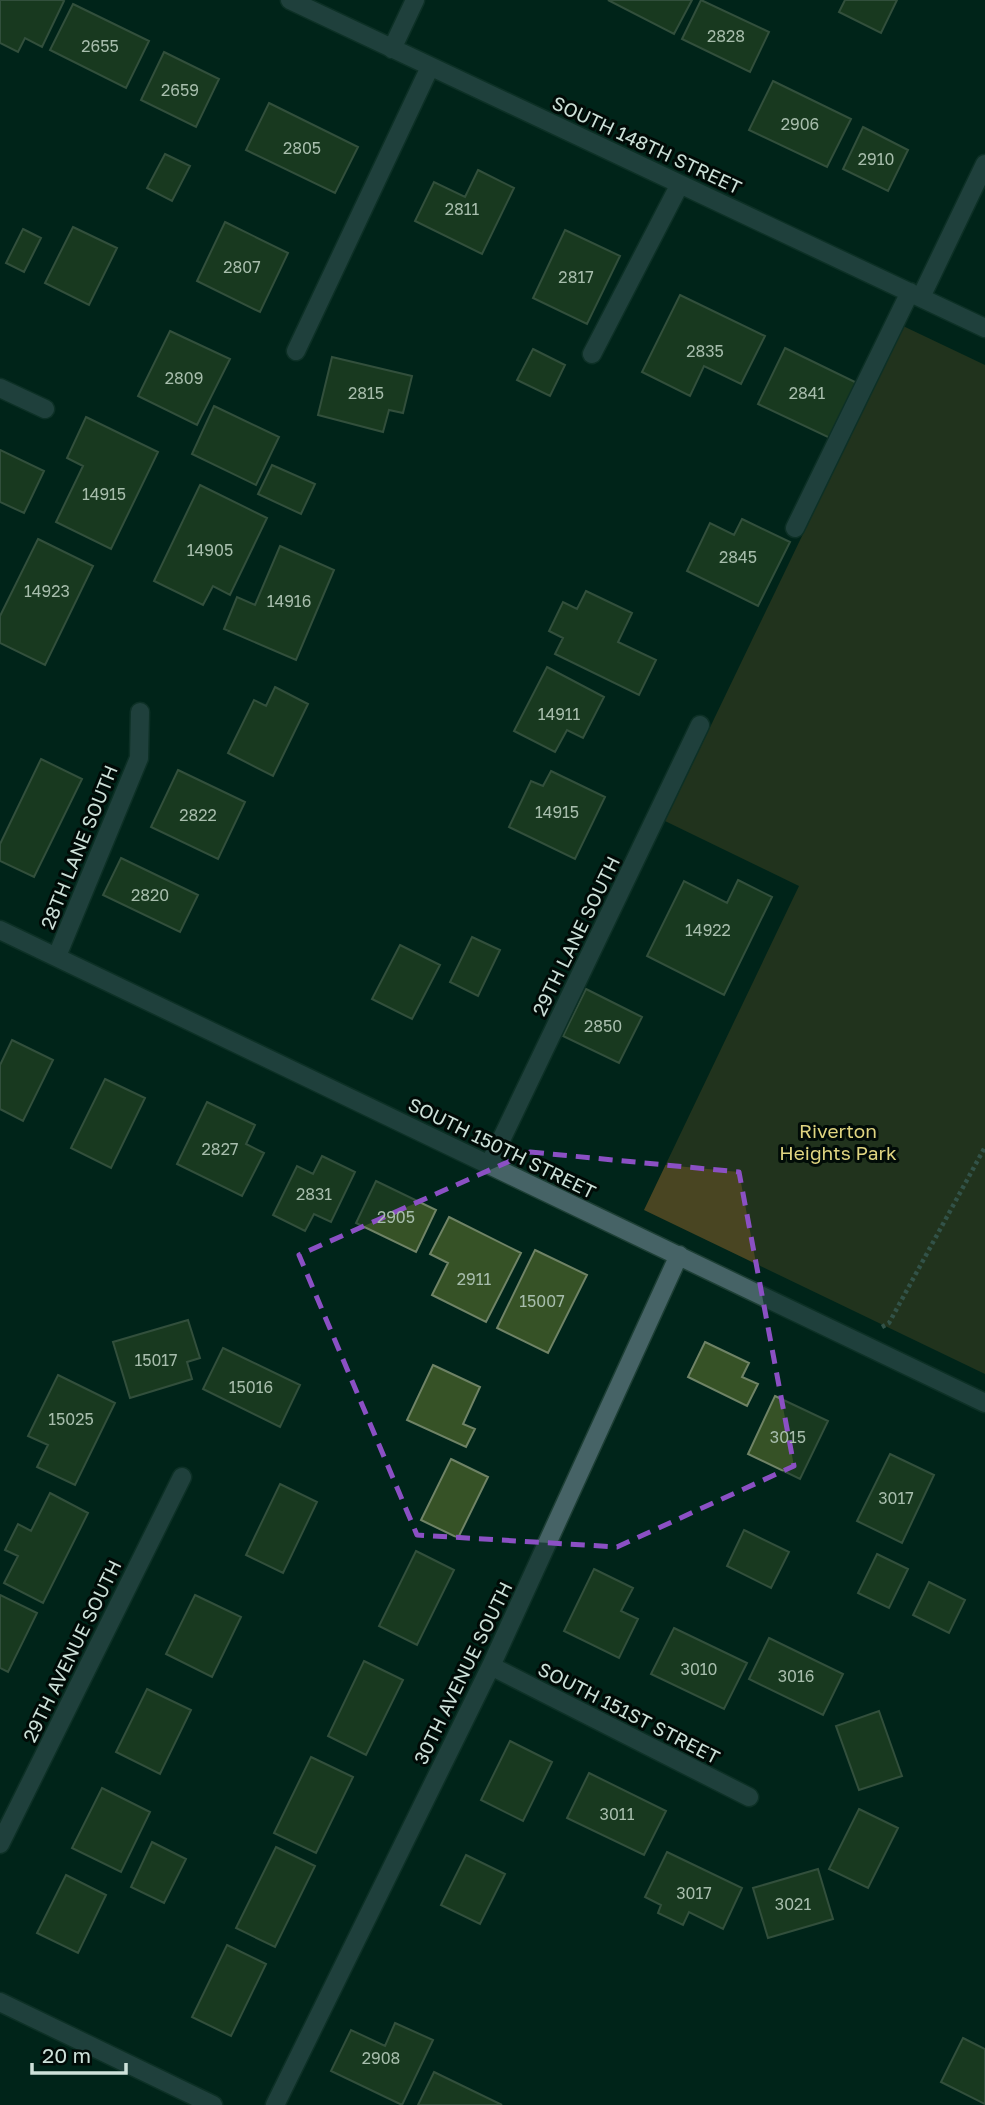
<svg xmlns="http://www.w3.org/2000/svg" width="985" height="2105" font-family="'Golos Text',sans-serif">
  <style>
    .green { fill: #494522 }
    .building { fill: #365226; stroke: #6f8366; stroke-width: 2 }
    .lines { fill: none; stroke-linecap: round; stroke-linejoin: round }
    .minor-casing { stroke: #1d3f35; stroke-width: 21 }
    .path { stroke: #6f8b82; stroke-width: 4.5; stroke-dasharray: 3.5 3.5; stroke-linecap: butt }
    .minor { stroke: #466366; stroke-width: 18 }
    .marked { fill: none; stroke: #8b50c4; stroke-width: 5; stroke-dasharray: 14 9; stroke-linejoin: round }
    .labels { text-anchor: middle; stroke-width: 6; stroke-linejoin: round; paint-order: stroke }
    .number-label { font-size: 16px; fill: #a7bdac }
    .street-label { font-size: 19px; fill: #cde1d9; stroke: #010b07 }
    .park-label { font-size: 19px; fill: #dfd480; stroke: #010b07 }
  </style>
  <rect width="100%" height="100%" fill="#00251a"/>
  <path class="green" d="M903 326 985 365V1374L644 1210 799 886 665 821Z"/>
  <path class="building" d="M0 0H62L64 1 42 47 25 38 18 52 0 43Z
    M608 0H692L674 34Z
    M701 0 769 32 750 72 682 39Z
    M845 0H897L881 33 839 12Z
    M73 4 149 41 126 88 50 50Z
    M164 52 219 79 196 127 141 100Z
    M773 81 851 119 827 167 749 130Z
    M269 103 358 147 335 193 246 150Z
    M863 127 908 150 888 191 843 169Z
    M165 154 190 166 172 201 147 188Z
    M478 170 514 188 482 254 415 221 434 182 465 197Z
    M225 222 288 253 260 312 197 281Z
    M73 227 117 248 89 305 45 283Z
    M23 229 41 238 24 272 6 263Z
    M565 230 620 256 587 324 533 298Z
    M680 295 765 336 741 384 704 366 690 396 642 372Z
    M170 331 230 359 197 425 138 396Z
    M785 348 857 383 830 438 758 404Z
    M533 349 565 365 550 396 517 380Z
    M332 357 412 376 403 413 389 410 383 432 318 415Z
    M214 406 279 437 256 485 192 454Z
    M86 417 158 452 111 549 56 522 83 466 67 458Z
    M0 450 44 471 24 513 0 502Z
    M272 465 315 484 301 514 258 494Z
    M200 485 267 518 230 595 213 586 203 605 154 581Z
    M742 519 790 542 758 606 687 571 710 523 734 535Z
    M38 539 93 566 45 665 0 643V616Z
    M280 546 334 570 296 660 224 629 237 597 255 605Z
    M586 591 632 613 618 642 656 660 639 695 555 654 563 638 549 631 563 602 577 609Z
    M547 667 604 697 583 738 567 730 555 752 514 731Z
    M275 687 308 704 273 776 228 753 254 700 266 706Z
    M41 759 82 779 34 877 0 861V844Z
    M178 770 245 802 218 859 151 827Z
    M551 771 605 797 575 859 509 827 531 781 543 786Z
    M121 858 198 895 180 932 103 895Z
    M738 880 772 897 724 995 647 956 684 881 727 903Z
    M472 937 500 950 478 996 450 982Z
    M400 945 440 965 412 1019 372 999Z
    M586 989 642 1017 619 1063 563 1036Z
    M12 1040 53 1060 23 1121 0 1109V1065Z
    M105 1079 145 1098 111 1168 71 1148Z
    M207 1102 255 1125 246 1144 264 1153 242 1196 177 1164Z
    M322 1156 355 1172 331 1222 314 1214 305 1231 273 1215 297 1166 313 1174Z
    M376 1181 436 1210 416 1252 356 1223Z
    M449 1217 521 1253 486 1322 432 1295 448 1263 430 1254Z
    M535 1250 587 1275 548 1353 497 1328Z
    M188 1320 200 1358 187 1362 192 1379 130 1398 113 1342Z
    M705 1342 749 1363 742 1377 758 1384 747 1406 688 1377Z
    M223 1348 300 1385 280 1427 203 1389Z
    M433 1365 480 1387 463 1424 475 1429 466 1447 407 1420Z
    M58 1375 115 1403 75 1485 37 1467 48 1445 28 1436Z
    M775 1396 828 1421 800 1479 748 1454Z
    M890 1454 934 1475 902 1543 857 1521Z
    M451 1459 488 1477 458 1538 421 1520Z
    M280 1484 317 1502 283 1573 246 1555Z
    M50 1493 88 1513 43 1603 4 1583 18 1556 5 1550 18 1524 31 1531Z
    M744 1530 789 1552 771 1588 727 1566Z
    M416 1551 454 1570 417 1645 379 1626Z
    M877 1554 908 1569 889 1608 858 1593Z
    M594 1569 633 1588 621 1611 638 1619 619 1658 564 1631Z
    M929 1582 965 1600 949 1633 913 1615Z
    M0 1595 37 1613 8 1672 0 1668Z
    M195 1595 241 1617 212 1677 166 1654Z
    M674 1628 747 1663 724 1709 651 1674Z
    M769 1638 843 1674 823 1715 749 1679Z
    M364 1661 403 1680 366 1755 328 1736Z
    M147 1689 191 1710 160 1774 116 1752Z
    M879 1711 902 1776 859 1790 836 1726Z
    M510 1741 552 1762 523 1821 481 1800Z
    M311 1757 353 1777 316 1853 274 1833Z
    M589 1773 666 1811 644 1855 567 1818Z
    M102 1788 150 1812 121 1872 72 1848Z
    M859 1809 898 1828 868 1888 829 1869Z
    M152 1842 186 1859 164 1903 131 1887Z
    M276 1847 315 1866 275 1947 236 1928Z
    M667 1852 742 1888 723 1929 689 1912 683 1925 658 1913 661 1905 645 1897Z
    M466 1855 505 1874 480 1924 441 1905Z
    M818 1869 833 1919 768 1938 753 1888Z
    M66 1875 106 1895 78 1953 37 1933Z
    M227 1945 266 1964 231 2036 192 2017Z
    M395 2023 433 2040 402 2105 331 2071 351 2030 385 2046Z
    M963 2038 985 2049V2104L941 2082Z
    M434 2072 502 2105H418Z"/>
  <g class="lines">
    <g class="minor-casing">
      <path id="minor" d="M290 0 985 328
        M392 49 415 0
        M921 297 985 164
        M296 351 430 67
        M592 354 680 184
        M0 388 45 409
        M795 528 910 292
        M0 930 985 1403
        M57 956 139 758 140 712
        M489 1165 700 725
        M491 1666 749 1797
        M0 1844 182 1477
        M0 2002 213 2105
        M275 2105 491 1666 679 1255"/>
    </g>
    <path class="path" d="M882 1327 889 1323 985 1147"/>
    <use href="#minor" class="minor"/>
  </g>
  <path d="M0 0H985V2105H0ZM530 1152 739 1172 794 1466 617 1547 417 1535 299 1255Z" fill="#00251a" fill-opacity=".55" fill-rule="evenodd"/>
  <path class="marked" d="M530 1152 739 1172 794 1466 617 1547 417 1535 299 1255Z"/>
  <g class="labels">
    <g class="number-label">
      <text x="726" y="42">2828</text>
      <text x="100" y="52">2655</text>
      <text x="180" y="96">2659</text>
      <text x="800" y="130">2906</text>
      <text x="302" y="154">2805</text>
      <text x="876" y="165">2910</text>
      <text x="462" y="215">2811</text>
      <text x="242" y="273">2807</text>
      <text x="576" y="283">2817</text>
      <text x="705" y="357">2835</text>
      <text x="184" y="384">2809</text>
      <text x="366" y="399">2815</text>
      <text x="807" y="399">2841</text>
      <text x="104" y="500">14915</text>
      <text x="210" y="556">14905</text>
      <text x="738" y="563">2845</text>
      <text x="47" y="597">14923</text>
      <text x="289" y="607">14916</text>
      <text x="559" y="720">14911</text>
      <text x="557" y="818">14915</text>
      <text x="198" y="821">2822</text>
      <text x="150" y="901">2820</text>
      <text x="708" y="936">14922</text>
      <text x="603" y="1032">2850</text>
      <text x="220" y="1155">2827</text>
      <text x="314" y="1200">2831</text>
      <text x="396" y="1223">2905</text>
      <text x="474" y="1285">2911</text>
      <text x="542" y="1307">15007</text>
      <text x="156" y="1366">15017</text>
      <text x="251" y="1393">15016</text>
      <text x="71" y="1425">15025</text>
      <text x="788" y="1443">3015</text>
      <text x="896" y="1504">3017</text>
      <text x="699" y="1675">3010</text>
      <text x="796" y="1682">3016</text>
      <text x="617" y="1820">3011</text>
      <text x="694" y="1899">3017</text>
      <text x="793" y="1910">3021</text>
      <text x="381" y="2064">2908</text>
    </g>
    <g class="street-label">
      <text transform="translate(647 145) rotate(25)" y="7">SOUTH 148TH STREET</text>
      <text transform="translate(79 847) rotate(-68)" y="7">28TH LANE SOUTH</text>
      <text transform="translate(576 936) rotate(-64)" y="7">29TH LANE SOUTH</text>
      <text transform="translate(502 1148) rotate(26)" y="7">SOUTH 150TH STREET</text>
      <text transform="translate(72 1651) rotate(-64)" y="7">29TH AVENUE SOUTH</text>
      <text transform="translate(463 1673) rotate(-64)" y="7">30TH AVENUE SOUTH</text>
      <text transform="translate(629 1713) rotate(27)" y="7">SOUTH 151ST STREET</text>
    </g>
    <g class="park-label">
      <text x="838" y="1138">Riverton<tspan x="838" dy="22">Heights Park</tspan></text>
    </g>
  </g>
  <path d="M32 2063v10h94v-10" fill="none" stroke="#cde1d9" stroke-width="3.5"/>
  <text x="42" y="2063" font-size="21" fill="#cde1d9" stroke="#010b07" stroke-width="5" paint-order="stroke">20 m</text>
</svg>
